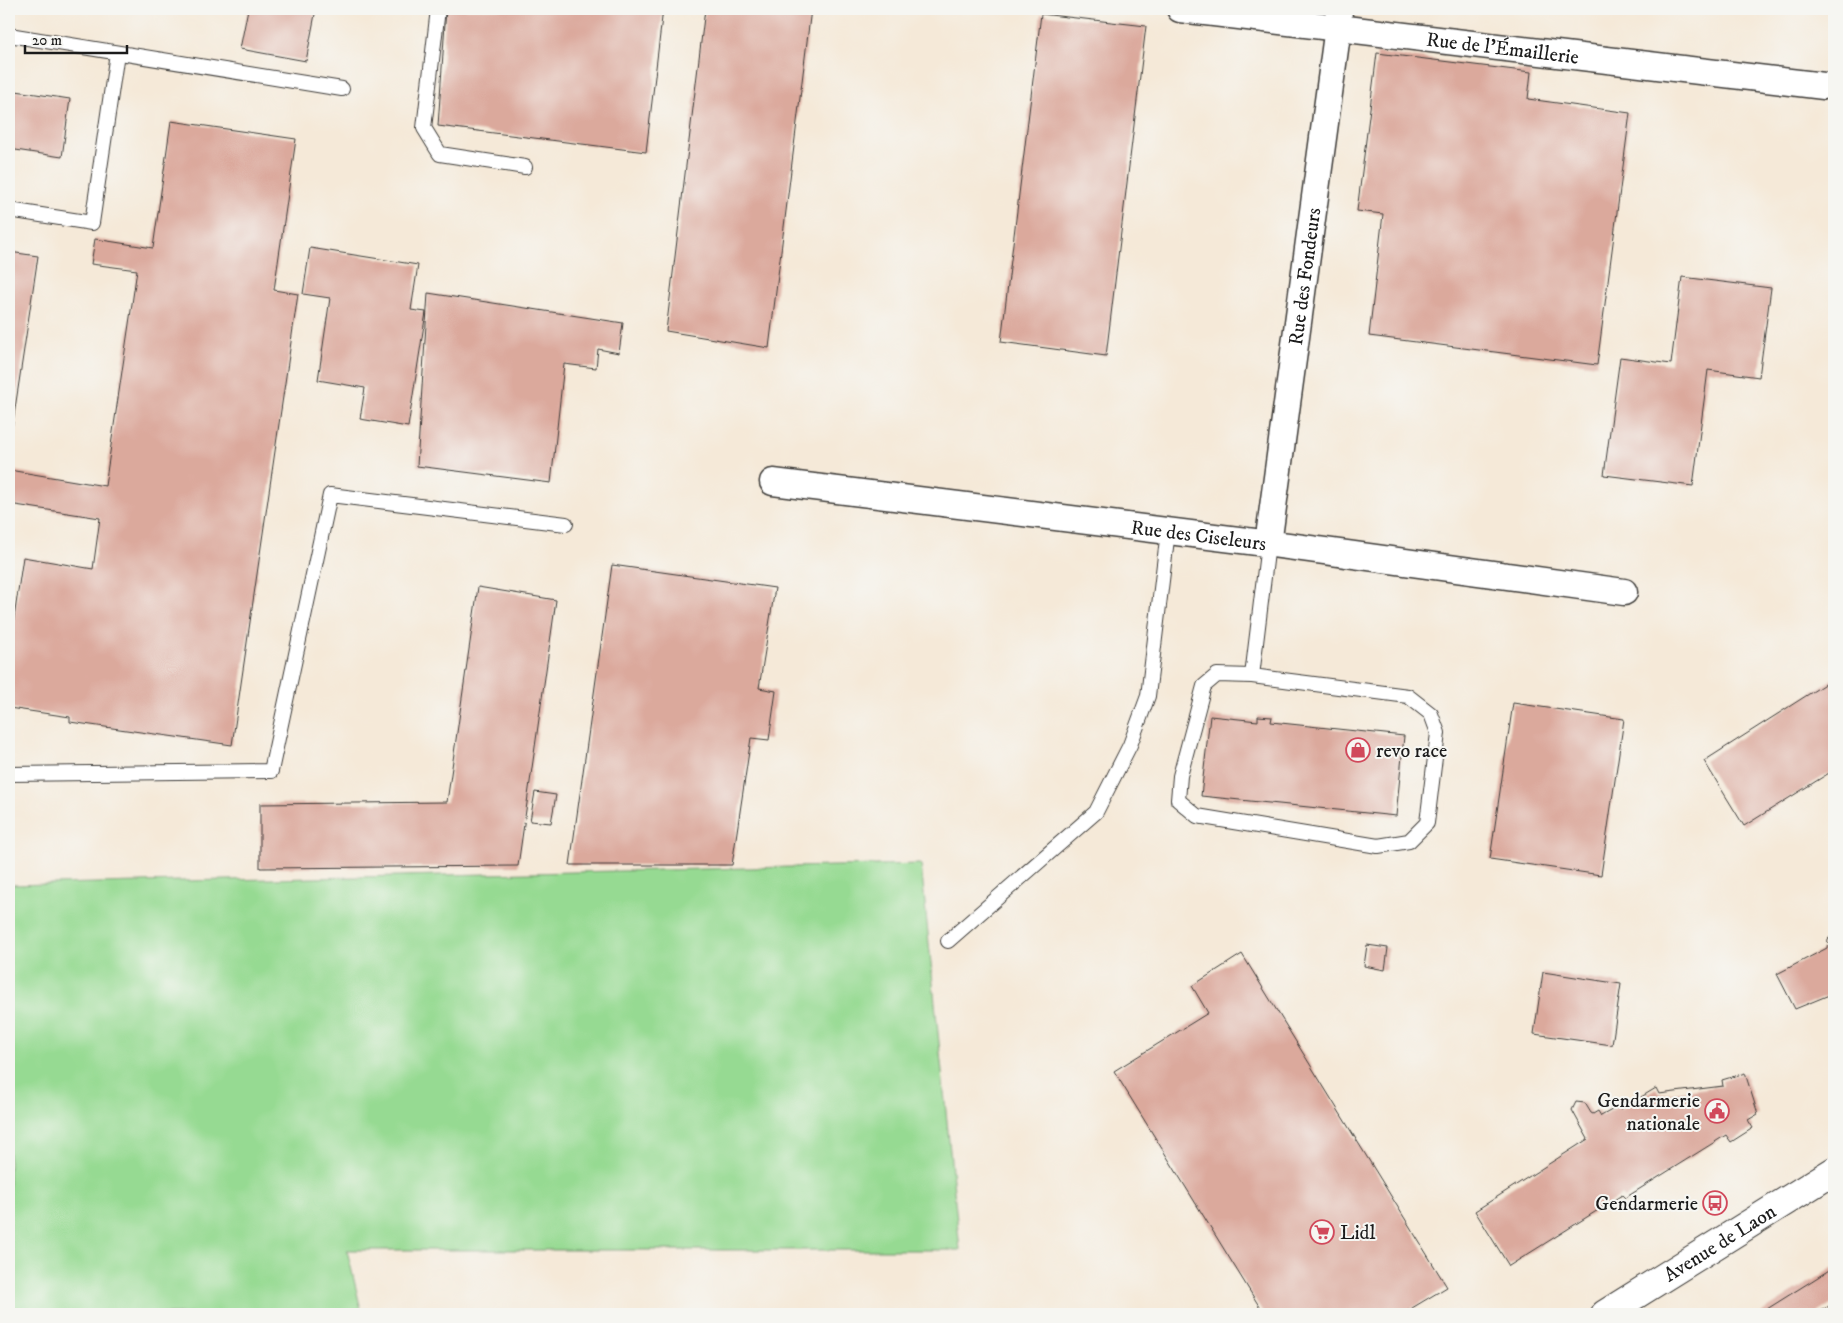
<svg xmlns="http://www.w3.org/2000/svg" width="1843" height="1323" font-family="'IM FELL DW Pica',serif">
  <style>
    .green { fill: #96da92; stroke: #597b57 }
    .building { fill: #dba99c }
    .lines { fill: none; stroke-linecap: round; stroke-linejoin: round }
    .service-casing { stroke: #3d3b38; stroke-width: 16 }
    .minor-casing { stroke: #3d3b38; stroke-width: 29 }
    .secondary-casing { stroke: #3d3b38; stroke-width: 30 }
    .service { stroke: #fff; stroke-width: 14 }
    .minor { stroke: #fff; stroke-width: 26 }
    .secondary { stroke: #fff; stroke-width: 28 }
    .labels { text-anchor: middle; stroke-width: 4; stroke-linejoin: round; paint-order: stroke }
    .street-label { font-size: 20px; fill: #1c1c1c; stroke: #f6f6f2 }
    .poi-label { font-size: 20px; fill: #1c1c1c; stroke: #f6f6f2; text-anchor: start }
  </style>
  <rect width="100%" height="100%" fill="#f6f6f2"/>
  <filter id="ink" filterUnits="userSpaceOnUse"><feTurbulence type="fractalNoise" baseFrequency=".02" numOctaves="2"/><feDisplacementMap in="SourceGraphic" scale="10" xChannelSelector="R" yChannelSelector="G"/><feConvolveMatrix kernelMatrix="1 2 1 2 8 2 1 2 1" color-interpolation-filters="sRGB"/></filter>
  <filter id="wash" filterUnits="userSpaceOnUse"><feTurbulence type="fractalNoise" baseFrequency=".0096" numOctaves="4" result="noise"/><feDisplacementMap in="SourceGraphic" scale="20" xChannelSelector="R" yChannelSelector="G"/><feGaussianBlur stdDeviation="1.12" result="paint"/><feColorMatrix in="noise" values="0 0 0 0 0 0 0 0 0 0 0 0 0 0 0 0 0 1.4 0 .05"/><feComposite in="paint" operator="in"/></filter>
  <g filter="url(#wash)">
    <rect width="100%" height="100%" fill="#f5e9d8"/>
    <path class="green" d="M921 864 960 1250H347L362 1314H9V885Z"/>
    <g id="blocks">
      <path class="building" d="M248 9H316L306 61 240 49Z
        M446 9H663L646 152 438 126Z
        M705 9H811L769 348 666 331Z
        M1041 14 1146 26 1106 356 1001 342Z
        M1377 53 1531 72 1528 99 1630 113 1597 365 1369 336 1383 214 1357 211Z
        M9 90 70 99 62 157 9 149Z
        M171 121 296 139 274 290 298 294 232 745 70 722V717L9 708V652L23 557 93 569 100 518 9 504V470L105 486 137 270 91 264 95 239 153 248Z
        M310 248 418 265 411 310 426 312 408 427 360 419 365 388 318 380 330 298 303 294Z
        M9 252 38 256 10 442H9Z
        M1682 277 1771 288 1759 377 1708 370 1693 486 1604 475 1620 357 1671 364Z
        M428 293 623 323 619 353 598 349 596 368 564 364 551 483 417 466Z
        M612 565 775 588 759 688 776 691 769 740 751 738 732 865H570Z
        M478 587 556 600 518 866 260 868V804L447 802Z
        M1834 678V770L1744 826 1704 761Z
        M1513 703 1624 719 1601 875 1490 859Z
        M1210 716 1258 721V716L1272 717 1271 722 1404 736 1396 816 1201 796Z
        M535 792 556 795 551 823 530 821Z
        M1831 936H1834V993L1795 1009 1777 974 1827 948 1828 939Z
        M1367 945 1388 948 1385 970 1364 966Z
        M1242 954 1447 1287 1402 1314H1264L1114 1071 1208 1013 1192 986Z
        M1543 972 1621 984 1612 1045 1534 1034Z
        M1745 1073 1758 1114 1748 1120 1753 1128 1731 1142 1726 1135 1625 1198 1622 1195 1509 1266 1475 1211 1588 1139 1572 1110 1576 1102 1585 1103 1591 1113 1593 1114 1598 1111 1601 1116 1619 1106 1621 1109 1656 1088 1659 1094 1723 1086 1722 1080Z
        M1834 1267V1303L1816 1314H1759Z"/>
    </g>
  </g>
  <g filter="url(#ink)">
    <use href="#blocks" fill-opacity="0" stroke="#3d3b38" stroke-width="1"/>
    <g class="lines">
      <g class="service-casing">
        <path id="service" d="M438 9 424 128 440 154 525 167
          M9 35 342 89
          M9 210 92 223 117 53
          M1217 675 1252 676 1408 696 1431 714 1438 733 1427 823 1409 841 1378 846 1197 816 1178 800 1180 776 1204 686Z
          M1252 676 1268 544
          M9 774 271 771 330 495 566 524
          M948 941 1096 812 1130 745 1148 696 1168 531"/>
      </g>
      <g class="minor-casing">
        <g id="minor">
          <path id="s1" d="M1180 9 1824 86"/>
          <path id="s2" d="M773 482 1288 546 1624 592"/>
          <path id="s3" d="M1268 544 1338 27 1339 9"/>
        </g>
      </g>
      <g class="secondary-casing">
        <g id="secondary">
          <path id="s4" d="M1605 1314 1834 1171"/>
        </g>
      </g>
      <use href="#service" class="service"/>
      <use href="#minor" class="minor"/>
      <use href="#secondary" class="secondary"/>
    </g>
  </g>
  <defs>
    <g id="shop-ring" transform="scale(1.25)"><circle r="9.5" fill="#f6f6f2" stroke="#d1495b" stroke-width="1.5"/><path d="M-5-2.5h2.3a2.7 3.5 0 0 1 5.4 0H5L5.5 6h-11ZM-1.5-2.5h3a1.5 2.3 0 0 0-3 0Z" fill="#d1495b"/></g>
    <g id="civic-ring" transform="scale(1.25)"><circle r="9.5" fill="#f6f6f2" stroke="#d1495b" stroke-width="1.5"/><path d="M-.6-6.5H3V-4.5H.6V-3L4-1V1h2V6H-6V1h2V-1L-.6-3ZM-1.2 2.5V6h2.4V2.5Z" fill="#d1495b"/></g>
    <g id="bus-ring" transform="scale(1.25)"><circle r="9.5" fill="#f6f6f2" stroke="#d1495b" stroke-width="1.5"/><path d="M-5-6H5V4H4V6H2V4H-2V6H-4V4H-5ZM-3.5-4V0h7V-4ZM-3.5 1.2v1.5H-2V1.2ZM2 1.2v1.5H3.5V1.2Z" fill="#d1495b"/></g>
    <g id="supermarket-ring" transform="scale(1.25)"><circle r="9.5" fill="#f6f6f2" stroke="#d1495b" stroke-width="1.5"/><path d="M-6-5.5h2.5l.6 2H6L4.5 2H-2.5L-4.4-4H-6ZM-1.5 3.2a1.3 1.3 0 1 0 .1 0ZM3 3.2a1.3 1.3 0 1 0 .1 0Z" fill="#d1495b"/></g>
  </defs>
  <g fill-rule="evenodd">
    <use href="#shop-ring" x="1358" y="750"/>
    <use href="#civic-ring" x="1717" y="1111"/>
    <use href="#bus-ring" x="1715" y="1203"/>
    <use href="#supermarket-ring" x="1322" y="1232"/>
  </g>
  <g class="labels">
    <g class="street-label">
      <text dy="7" stroke="none"><textPath href="#s1" startOffset="325">Rue de l'Émaillerie</textPath></text>
      <text dy="7" stroke="none"><textPath href="#s3" startOffset="270">Rue des Fondeurs</textPath></text>
      <text dy="7" stroke="none"><textPath href="#s2" startOffset="429">Rue des Ciseleurs</textPath></text>
      <text dy="7" stroke="none"><textPath href="#s4" startOffset="135">Avenue de Laon</textPath></text>
    </g>
    <g class="poi-label">
      <text x="1376" y="757">revo race</text>
      <text x="1700" y="1107" text-anchor="end">Gendarmerie<tspan x="1700" dy="23">nationale</tspan></text>
      <text x="1698" y="1210" text-anchor="end">Gendarmerie</text>
      <text x="1340" y="1239">Lidl</text>
    </g>
  </g>
  <rect width="1843" height="1323" fill="none" stroke="#f6f6f2" stroke-width="30"/>
  <path d="M25 45v8h102v-8" fill="none" stroke="#1c1c1c" stroke-width="2.5"/>
  <text x="32" y="45" font-size="15" fill="#1c1c1c" stroke="#f6f6f2" stroke-width="4" paint-order="stroke">20 m</text>
</svg>
